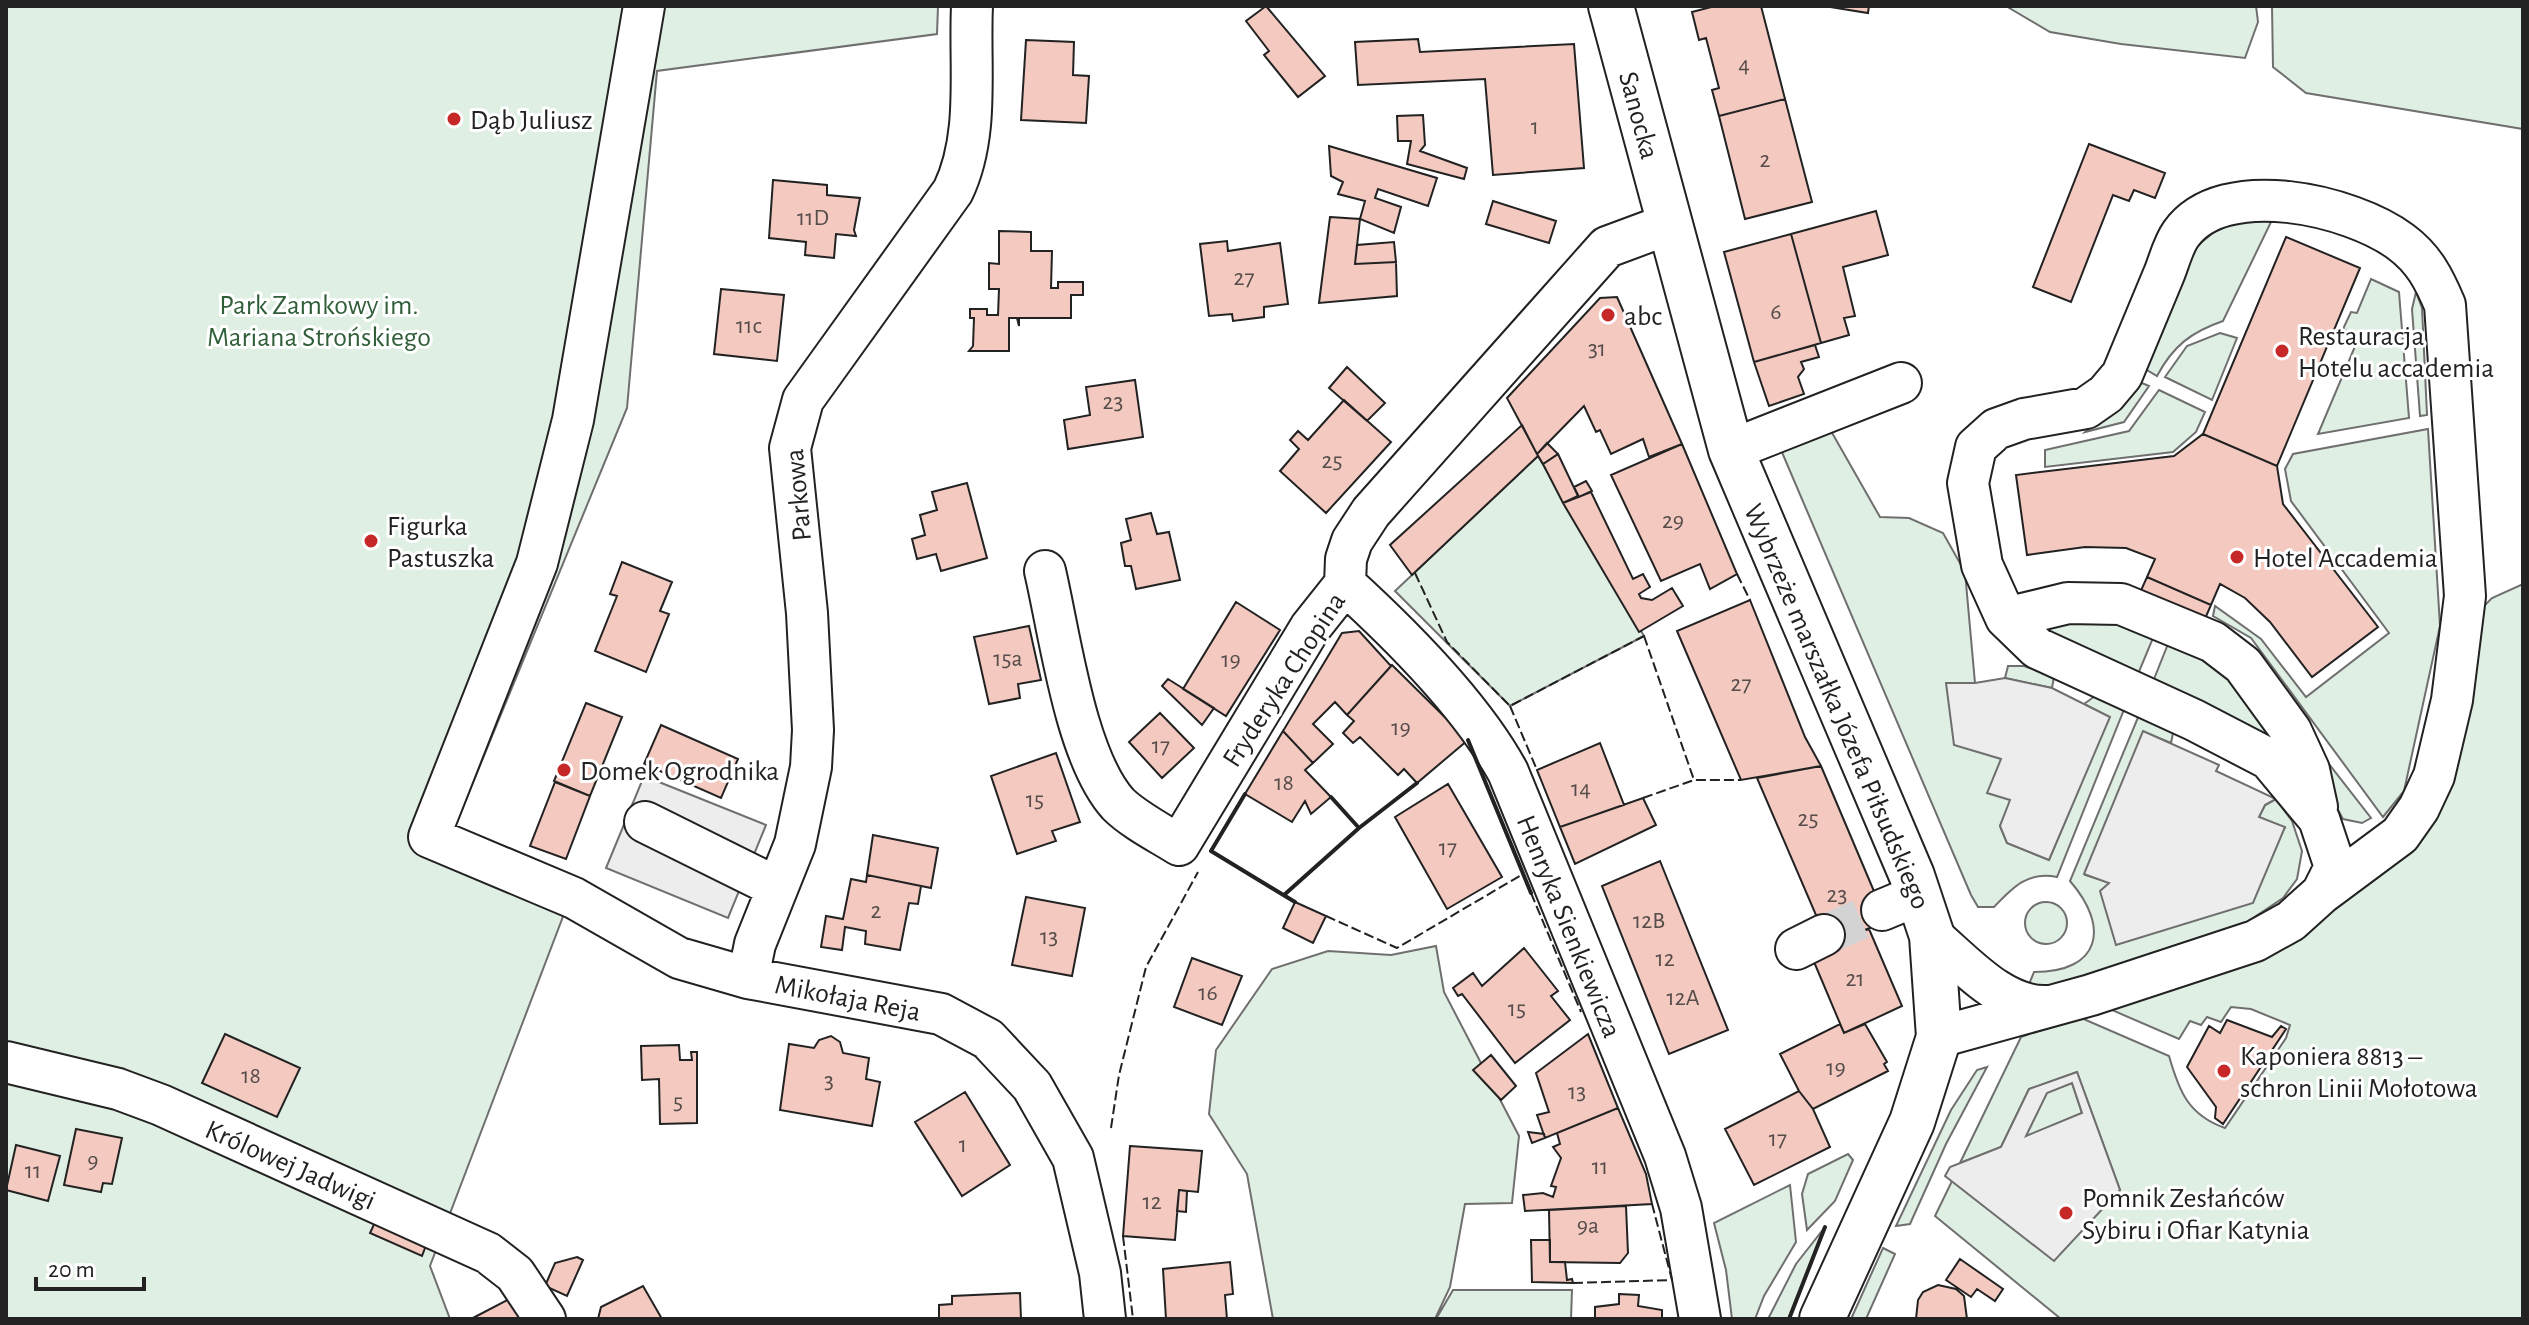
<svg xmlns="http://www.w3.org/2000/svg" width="2529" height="1325" font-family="'Alegreya Sans',sans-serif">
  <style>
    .green { fill: #e0efe3; stroke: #6f6f6f; stroke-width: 2 }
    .parking { fill: #ededed; stroke: #6f6f6f; stroke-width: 2; fill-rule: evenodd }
    .building { fill: #f3c9c0; stroke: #222; stroke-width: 2 }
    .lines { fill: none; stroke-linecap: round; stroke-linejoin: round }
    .minor-tunnel { stroke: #d3d3d3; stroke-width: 40; stroke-dasharray: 40 20; stroke-linecap: butt }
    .minor-casing { stroke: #222; stroke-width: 44 }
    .major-casing { stroke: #222; stroke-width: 48 }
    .minor { stroke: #fff; stroke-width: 40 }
    .major { stroke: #fff; stroke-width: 44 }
    .fence { stroke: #222; stroke-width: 2; stroke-dasharray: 10 4; stroke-linecap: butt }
    .wall { stroke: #222; stroke-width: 4 }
    .poi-dot { fill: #c62828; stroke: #fff; stroke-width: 3 }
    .labels { text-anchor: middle; stroke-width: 6; stroke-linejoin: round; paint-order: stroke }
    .number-label { font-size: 24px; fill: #564c4a }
    .street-label { font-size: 28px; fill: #222; stroke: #fff }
    .poi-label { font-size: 28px; fill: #222; stroke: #fff; text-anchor: start }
    .park-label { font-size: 28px; fill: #2f5e38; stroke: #fff }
  </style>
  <rect width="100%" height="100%" fill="#fff"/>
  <path class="green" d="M6 6H938L937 34 657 71 627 408 453 831 575 885 430 1266 450 1319H6Z
    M2006 6H2256L2258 22 2245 58 2121 44 2050 32Z
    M2272 6H2523V129L2306 93 2273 67Z
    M2241 219 2272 220 2223 321C2191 332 2173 346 2157 376L2142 367 2196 247 2214 232Z
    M2371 279 2399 292 2409 418 2318 434 2359 337 2343 329 2351 312 2357 313Z
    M2416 292 2422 308 2427 415 2420 416 2412 309Z
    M2220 333 2237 338 2212 400 2165 377 2187 346Z
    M2137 381 2149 386 2124 422 2085 432Z
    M2159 390 2205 412 2196 432 2173 452 2045 467V450L2129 431Z
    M2428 429 2440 626 2404 791 2383 817 2251 638 2213 616 2215 606 2261 639 2306 697 2389 633 2291 501 2285 469 2293 454Z
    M1831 431 1880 517 1909 518 1943 533 1965 572 1975 683 2001 759 2011 800 2000 826 2007 843 2049 860 2109 717 2084 704 2095 696 2125 707 2057 877C2028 871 2013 887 1994 907H1978L1971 895 1781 450Z
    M1538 456 1644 636 1510 706 1395 591Z
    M2523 584V1319H2061L1935 1216 1952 1181 2054 1260 2120 1190 2077 1072 2029 1089 2001 1147 1960 1163 2021 1037 2079 1017 2169 1056C2179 1091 2188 1115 2225 1128L2286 1038 2290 1025 2251 1009 2231 1007 2221 1022 2207 1017 2201 1025 2190 1021 2179 1039 2105 1007 2420 836 2483 607 2492 598Z
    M2106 613 2153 638 2136 679 2039 636V623Z
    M2168 644 2230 670 2303 775 2152 684Z
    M2008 666H2024L2054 677 2052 688 2005 678Z
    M2139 715 2162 723 2173 733 2171 743 2144 732 2085 875 2110 883 2284 828 2259 817 2265 805 2276 799 2292 821 2302 851 2297 879 2283 898 2247 922 2054 990 2027 989 2034 972C2101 972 2110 927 2070 881Z
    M2308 737 2371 818 2362 823 2343 819 2329 794Z
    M2025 923a21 21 0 1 1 42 0a21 21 0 1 1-42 0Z
    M1436 946 1444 992 1519 1136 1512 1203 1465 1204 1450 1287 1435 1319H1273L1247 1174 1209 1114 1216 1050 1272 969 1328 951 1391 955Z
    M1987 1067 1946 1144 1910 1224 1896 1226 1951 1110 1977 1070Z
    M2072 1083 2082 1113 2025 1137 2047 1092Z
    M1848 1154 1853 1160 1835 1201 1807 1230 1802 1194 1808 1174Z
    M1790 1185 1796 1242 1764 1296 1755 1319H1732L1726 1270 1714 1223Z
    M1825 1227 1789 1319H1768L1796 1264Z
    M1883 1248 1895 1254 1866 1319H1851Z
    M1453 1290H1572L1571 1319H1436Z"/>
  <path class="parking" d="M2005 678 2052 688 2110 717 2049 860 2007 843 2000 826 2010 800 1987 793 2001 759 1954 745 1946 683H1975Z
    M2143 731 2219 765 2216 771 2276 799 2265 805 2259 817 2285 827 2253 903 2116 945 2100 891 2109 883 2084 874Z
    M644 776 766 825 728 918 606 868Z
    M2077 1072 2120 1190 2054 1261 1945 1176 1950 1167 2001 1147 2029 1089ZM2072 1083 2082 1113 2026 1136 2047 1093Z"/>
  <path class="building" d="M1266 6 1325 76 1298 97 1264 55 1269 51 1246 21Z
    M1715 6H1761L1785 99 1719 116 1712 90 1719 88 1706 38 1699 40 1692 12Z
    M1824 6H1869L1868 13Z
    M1418 39 1420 52 1574 44 1584 168 1493 175 1485 79 1358 85 1355 42Z
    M1026 40 1074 42 1073 75 1089 76 1086 123 1021 120Z
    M1785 99 1812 202 1745 219 1719 116Z
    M1423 115 1425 145 1420 151 1467 168 1464 179 1407 164 1411 141H1398L1397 116Z
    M2089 144 2165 173 2155 198 2134 190 2129 201 2113 195 2071 302 2033 287Z
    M1329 146 1437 178 1428 206 1378 189 1375 198 1401 207 1394 233 1360 219 1365 201 1338 194 1343 182 1331 176Z
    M773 180 827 185V195L860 198 854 230 856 236 836 234 834 258 805 255 806 242 769 238Z
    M1493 201 1556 221 1549 243 1486 224Z
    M1876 211 1888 255 1843 267 1855 316 1844 318 1849 335 1821 343 1791 234Z
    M1330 217 1360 219 1355 264 1396 262 1397 296 1319 303Z
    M999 231 1031 232V251H1052L1051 288H1058V282H1083V295H1071V318H1019V326L1017 318H1009V351H969L973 346 974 318H970V309H987V315H998L999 289H989V263L999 264Z
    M1791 234 1821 343 1754 362 1724 252Z
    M2286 237 2360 268 2277 466 2203 434Z
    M1227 241 1228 251 1280 243 1288 304 1264 307V317L1233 321 1232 314 1209 316 1200 244Z
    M1394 242 1396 262 1355 264 1357 245Z
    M721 289 784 295 777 361 714 354Z
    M1617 297 1682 444 1649 457 1643 439 1611 454 1600 430 1596 432 1584 406 1537 454 1507 398 1600 298Z
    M1815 345 1819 357 1801 362 1804 369 1798 377 1804 394 1769 406 1754 362Z
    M1347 367 1385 403 1367 421 1329 388Z
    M1135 380 1143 437 1068 449 1064 420 1090 415 1086 387Z
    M1344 400 1391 442 1326 513 1280 471 1299 449 1290 440 1298 431 1308 440Z
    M1522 425 1538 456 1412 575 1390 545Z
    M2203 434 2277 466 2283 504 2378 627 2312 677 2270 622 2245 598 2220 584 2211 605 2147 577 2155 559 2126 548 2085 547 2027 555 2016 475 2174 456Z
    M1547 443 1558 454 1543 464 1537 454Z
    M1682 444 1737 574 1710 589 1700 564 1661 581 1611 475Z
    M1558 454 1578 496 1563 503 1543 464Z
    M1586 481 1592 491 1579 497 1574 487Z
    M967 483 987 558 941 571 936 554 917 559 912 539 925 535 920 515 937 510 932 492Z
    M1591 492 1633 579 1643 574 1650 587 1639 594 1641 598 1652 600 1672 588 1683 606 1639 632 1563 503Z
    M1151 513 1157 534 1169 532 1180 580 1136 589 1131 566H1125L1121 543 1131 540 1126 519Z
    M622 562 672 582 660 611 669 614 646 672 595 651 617 596 610 594Z
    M2147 577 2211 605 2194 644 2129 617Z
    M1750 600 1805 737 1821 766 1741 780 1677 631Z
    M1236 602 1280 630 1226 716 1183 689Z
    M1029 626 1041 680 1018 684 1020 698 989 704 974 637Z
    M1359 631 1391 666 1347 715 1335 702 1313 724 1333 744 1313 763 1283 731 1342 633Z
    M1392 665 1468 740 1417 783 1404 769 1398 775 1360 737 1353 743 1343 733 1354 721 1347 715Z
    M1168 679 1214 708 1202 725 1162 686Z
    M586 703 622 717 590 796 554 781Z
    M1160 713 1194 748 1162 778 1129 742Z
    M661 725 738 759 721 798 644 764Z
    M1283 731 1313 763 1305 770 1331 797 1311 814 1305 801 1292 822 1245 794Z
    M1600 743 1624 805 1560 827 1537 770Z
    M1056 753 1080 822 1052 831 1056 841 1017 854 991 776Z
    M1821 766 1887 922 1828 943 1757 778Z
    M555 782 590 796 566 859 530 846Z
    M1448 784 1502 877 1447 909 1395 817Z
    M1643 798 1656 825 1575 864 1560 827Z
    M873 835 938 848 931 888 867 875Z
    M1660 861 1728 1030 1669 1054 1602 886Z
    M867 875 921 886 918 904 909 903 900 950 865 944 866 931 845 927 842 950 821 947 826 916 843 919 851 879 866 882Z
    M1026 897 1085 908 1072 976 1012 965Z
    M1295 902 1326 916 1313 943 1283 928Z
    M1869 929 1902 1006 1844 1033 1809 950Z
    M1524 948 1558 991 1551 996 1570 1020 1515 1063 1462 994 1458 996 1453 988 1473 973 1482 986Z
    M1192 958 1242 976 1222 1025 1174 1007Z
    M2227 1020 2272 1037 2281 1026 2286 1029 2223 1124 2215 1118 2216 1107 2187 1067 2209 1026 2220 1033Z
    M1840 1024 1844 1033 1865 1024 1887 1062 1884 1064 1888 1071 1813 1109 1799 1091 1780 1054Z
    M225 1034 300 1068 277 1117 202 1083Z
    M1588 1034 1618 1108 1545 1138 1537 1115 1549 1112 1536 1073Z
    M831 1036 840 1042 843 1053 869 1058 866 1079 880 1082 872 1126 780 1110 789 1044 814 1048 819 1040Z
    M679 1045 680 1060H692L691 1052H697V1123L660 1124 659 1079 642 1080 641 1046Z
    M1491 1055 1516 1086 1501 1100 1473 1070Z
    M1799 1091 1813 1109 1830 1147 1754 1185 1725 1129Z
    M965 1092 1010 1165 962 1196 915 1122Z
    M1618 1108 1646 1174 1652 1204 1525 1211 1523 1195 1543 1193 1553 1197 1556 1187 1551 1186 1561 1158 1553 1147 1560 1144 1557 1133Z
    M76 1129 122 1138 112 1184 103 1183 101 1192 64 1185Z
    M1528 1132 1544 1134 1545 1138 1532 1143Z
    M16 1145 60 1156 48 1201 6 1190Z
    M1130 1146 1202 1151 1198 1192 1179 1190 1175 1240 1123 1236Z
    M1179 1190 1187 1191 1186 1212 1177 1211Z
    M1626 1206 1628 1253 1620 1263 1550 1262 1549 1210Z
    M377 1218 428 1240 422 1256 370 1233Z
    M1531 1240H1550V1262H1565L1567 1280 1572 1279 1573 1283 1532 1282Z
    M577 1257 583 1260 567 1296 545 1286 555 1263Z
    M1960 1259 2003 1289 1995 1301 1977 1289 1971 1297 1946 1280Z
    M1230 1262 1233 1294 1225 1295 1227 1319H1166L1163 1269Z
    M1938 1285 1956 1289 1964 1296 1967 1319H1916L1918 1300 1923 1292Z
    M643 1286 662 1319H598L601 1307Z
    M1020 1293 1021 1319H939V1305L952 1304V1296Z
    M1619 1294 1639 1295 1638 1306 1662 1310V1319H1595V1307L1619 1304Z
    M511 1298 522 1319H471Z"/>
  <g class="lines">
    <path class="minor-tunnel" d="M1824 935 1882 910"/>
    <g class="minor-casing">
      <path id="minor" d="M644 6 573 420 537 563 429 837 574 898 679 958 748 978 941 1014 988 1039 1032 1086 1073 1158 1100 1273 1105 1319
        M1731 450 1901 383
        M1045 571C1060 635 1075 756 1118 804 1134 820 1160 833 1179 845L1310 628 1345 584 1346 559 1352 541 1371 512 1607 247 1669 224
        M1345 584C1401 635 1472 706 1508 772L1665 1156 1681 1208 1700 1319
        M2006 618 2068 603 2121 604 2213 642 2243 665 2291 731 2309 770 2317 807
        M645 822 776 887
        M1882 910 1918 895
        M1932 936C1964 963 2002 1008 2047 1006
        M1796 949 1824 935
        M748 978 755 944 795 844 811 767 813 730 807 613 790 448 803 400 953 191C980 135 969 67 972 6
        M1939 1037 2091 995 2255 941 2291 921 2322 893 2335 867 2319 819 2269 759 2194 720 2037 648 2006 618 1982 565 1968 483 1976 447 1996 429 2024 419 2086 408 2106 394 2122 375C2136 341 2150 307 2164 274 2169 262 2173 245 2181 234 2223 175 2352 205 2401 242 2424 259 2434 279 2445 305L2465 596 2452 700 2434 776 2419 808 2400 835 2322 893
        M6 1062 118 1089 161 1105 488 1253 515 1274 545 1319"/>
    </g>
    <g class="major-casing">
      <path id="major" d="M1611 6 1731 450 1912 876 1932 936 1939 1037 1912 1122 1822 1319"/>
    </g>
    <use href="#minor" class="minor"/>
    <use href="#major" class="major"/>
    <path class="fence" d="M1415 573 1447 642 1510 706 1644 636 1641 631
      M1737 574 1750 600
      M1644 636 1694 780
      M1510 706 1537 770
      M1643 798 1694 780H1741
      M1531 893 1581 1012
      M1326 916 1397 948 1523 874
      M1111 1128 1119 1075 1146 967 1198 872
      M1123 1236 1133 1319
      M1573 1283 1672 1280 1652 1204"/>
    <path class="wall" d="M1468 740 1531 893
      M1245 794 1211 851 1295 902
      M1359 828 1417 783
      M1284 895 1359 828 1331 797
      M1789 1319 1825 1227"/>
  </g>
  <g class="poi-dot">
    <circle cx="454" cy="119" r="8"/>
    <circle cx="1608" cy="315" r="8"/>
    <circle cx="2282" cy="351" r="8"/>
    <circle cx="371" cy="541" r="8"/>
    <circle cx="2237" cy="557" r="8"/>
    <circle cx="564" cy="770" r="8"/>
    <circle cx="2224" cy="1071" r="8"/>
    <circle cx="2066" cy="1213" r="8"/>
  </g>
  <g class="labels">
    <g class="number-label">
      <text x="1744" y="72">4</text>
      <text x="1535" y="134">1</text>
      <text x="1765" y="167">2</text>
      <text x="813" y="225">11D</text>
      <text x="1244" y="285">27</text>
      <text x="1776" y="319">6</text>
      <text x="749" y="333">11c</text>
      <text x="1597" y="356">31</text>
      <text x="1113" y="409">23</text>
      <text x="1332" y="468">25</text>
      <text x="1673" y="528">29</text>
      <text x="1008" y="666">15a</text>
      <text x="1231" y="667">19</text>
      <text x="1741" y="691">27</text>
      <text x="1401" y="735">19</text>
      <text x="1161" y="753">17</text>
      <text x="1284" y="790">18</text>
      <text x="1581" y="796">14</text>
      <text x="1035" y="807">15</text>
      <text x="1808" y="826">25</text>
      <text x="1448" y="855">17</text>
      <text x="1837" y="902">23</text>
      <text x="876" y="918">2</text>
      <text x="1649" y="928">12B</text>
      <text x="1049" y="944">13</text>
      <text x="1665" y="966">12</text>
      <text x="1855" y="986">21</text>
      <text x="1208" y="1000">16</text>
      <text x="1683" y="1005">12A</text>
      <text x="1517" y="1016">15</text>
      <text x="1836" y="1075">19</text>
      <text x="251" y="1083">18</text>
      <text x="829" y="1088">3</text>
      <text x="1577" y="1099">13</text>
      <text x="678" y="1109">5</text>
      <text x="1778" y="1146">17</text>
      <text x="963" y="1152">1</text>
      <text x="93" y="1168">9</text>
      <text x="1600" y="1174">11</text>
      <text x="33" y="1178">11</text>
      <text x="1152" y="1209">12</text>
      <text x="1588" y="1233">9a</text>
    </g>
    <g class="street-label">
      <text transform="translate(1640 115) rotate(75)" y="10">Sanocka</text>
      <text transform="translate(797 495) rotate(-95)" y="10">Parkowa</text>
      <text transform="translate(1283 679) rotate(-57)" y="10">Fryderyka Chopina</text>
      <text transform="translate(1838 706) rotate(67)" y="10">Wybrzeże marszałka Józefa Piłsudskiego</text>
      <text transform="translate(1570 926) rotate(68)" y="10">Henryka Sienkiewicza</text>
      <text transform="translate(848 997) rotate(11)" y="10">Mikołaja Reja</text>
      <text transform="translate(291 1164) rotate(24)" y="10">Królowej Jadwigi</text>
    </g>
    <g class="poi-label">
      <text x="470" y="129">Dąb Juliusz</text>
      <text x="1624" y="325">abc</text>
      <text x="2298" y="345">Restauracja<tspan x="2298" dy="32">Hotelu accademia</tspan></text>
      <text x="387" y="535">Figurka<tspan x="387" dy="32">Pastuszka</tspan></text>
      <text x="2253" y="567">Hotel Accademia</text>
      <text x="580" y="780">Domek Ogrodnika</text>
      <text x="2240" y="1065">Kaponiera 8813 –<tspan x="2240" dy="32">schron Linii Mołotowa</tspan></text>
      <text x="2082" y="1207">Pomnik Zesłańców<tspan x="2082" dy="32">Sybiru i Ofiar Katynia</tspan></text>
    </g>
    <g class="park-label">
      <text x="319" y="314">Park Zamkowy im.<tspan x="319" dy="32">Mariana Strońskiego</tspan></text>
    </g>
  </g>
  <rect width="2529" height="1325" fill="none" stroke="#222222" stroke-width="16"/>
  <path d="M36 1277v12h108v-12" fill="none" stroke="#222222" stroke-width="4"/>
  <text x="48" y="1277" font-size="24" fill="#222222" stroke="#ffffff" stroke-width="6" paint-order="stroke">20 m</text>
</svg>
